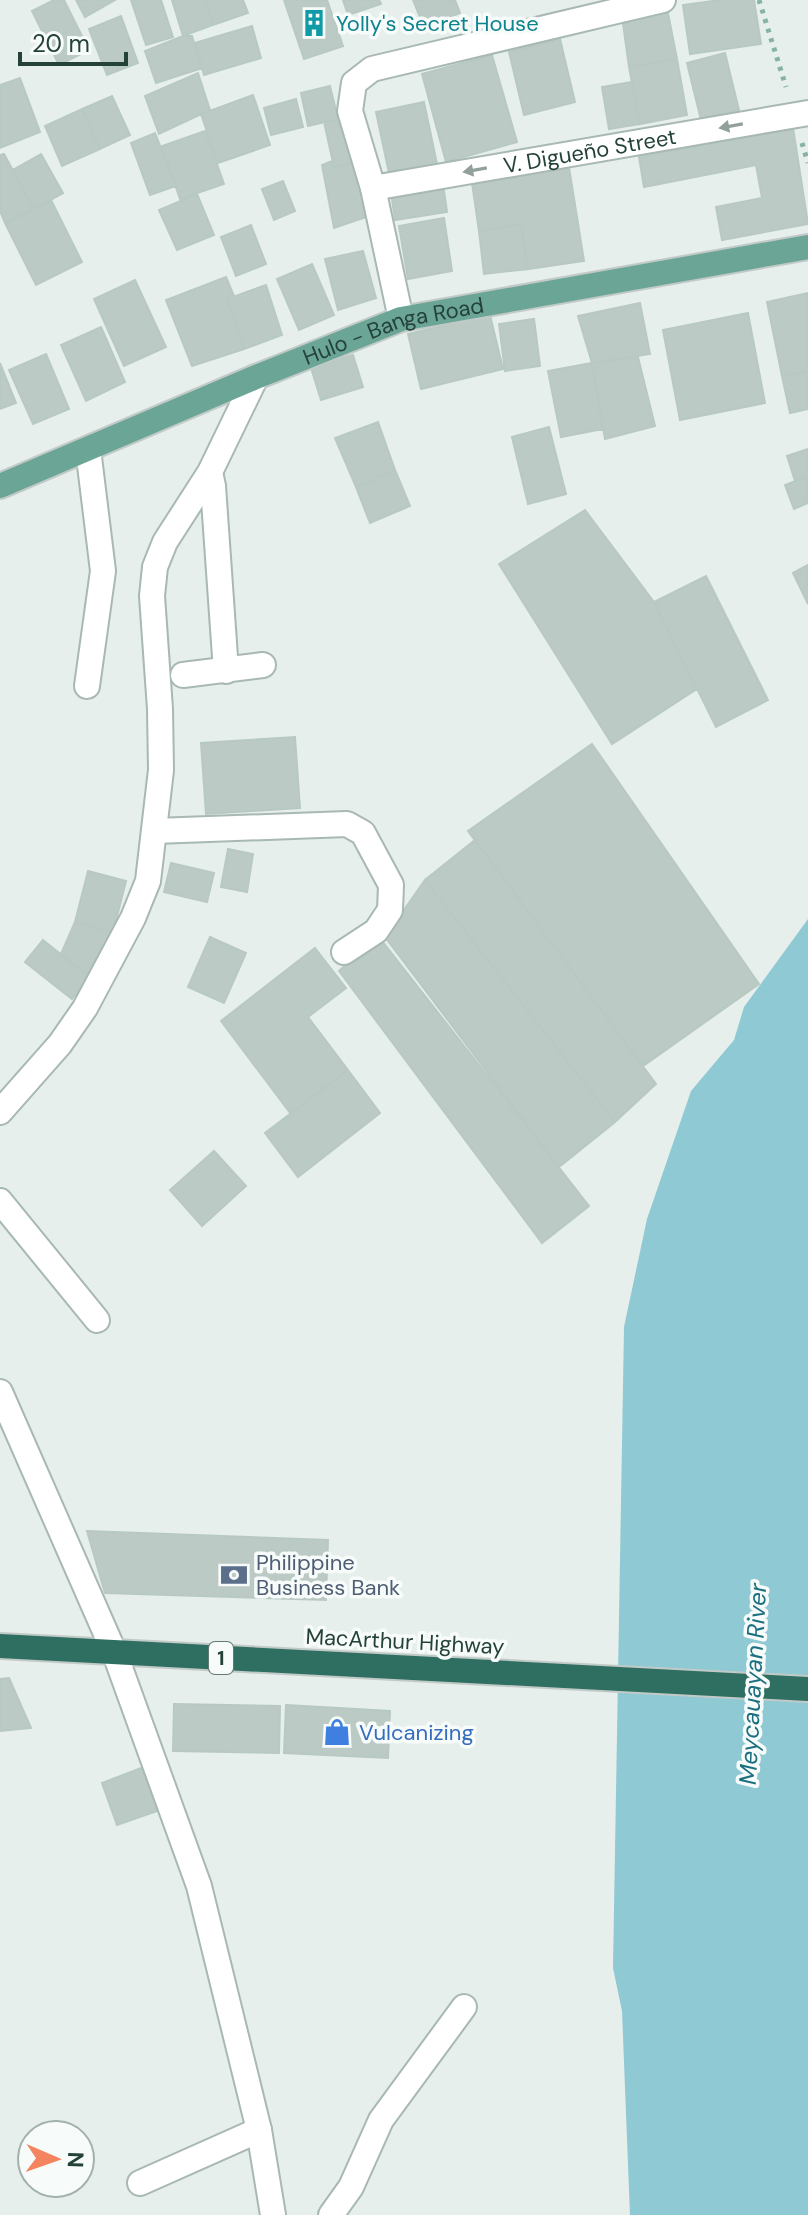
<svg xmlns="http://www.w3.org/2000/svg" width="808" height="2215" font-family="'DM Sans',sans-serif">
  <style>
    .water { fill: #8ec9d4 }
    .building { fill: #bbcac4; stroke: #b8c9c2; stroke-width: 2 }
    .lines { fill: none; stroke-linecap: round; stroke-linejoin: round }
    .minor-casing { stroke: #a8b8b2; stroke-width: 28 }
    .major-casing { stroke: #c2cac8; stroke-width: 28 }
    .highway-casing { stroke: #c2cac8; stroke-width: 28 }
    .path { stroke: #86b3a5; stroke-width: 5; stroke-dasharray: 4 6; stroke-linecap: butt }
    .minor { stroke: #fff; stroke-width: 24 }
    .major { stroke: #6aa596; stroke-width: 24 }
    .highway { stroke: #2f6f62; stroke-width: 24 }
    .oneway { fill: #92a09c }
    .labels { text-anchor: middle; stroke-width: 7; stroke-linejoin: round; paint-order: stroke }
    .shield { fill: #f7fbf9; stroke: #637a73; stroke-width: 2 }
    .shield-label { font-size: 20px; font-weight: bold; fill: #24423a }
    .culture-label { font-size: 22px; fill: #0d838f; stroke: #f7fbf9; text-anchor: start }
    .street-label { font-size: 22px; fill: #24423a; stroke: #f7fbf9 }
    .service-label { font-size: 22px; fill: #4e5e75; stroke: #f7fbf9; text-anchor: start }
    .shop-label { font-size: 22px; fill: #366cbe; stroke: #f7fbf9; text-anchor: start }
    .water-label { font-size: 24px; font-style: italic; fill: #1c6f80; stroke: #f7fbf9 }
  </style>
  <rect width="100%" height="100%" fill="#e6efeb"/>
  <path class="water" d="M808 919V2215H630L622 2011 613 1968 624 1327 647 1219 691 1091 734 1040 744 1007Z"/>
  <path class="building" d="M54 0H64L89 50 59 65 32 11Z
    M76 0H115L85 17Z
    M131 0H161L173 37 146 45Z
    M172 0H205L213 25 183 36Z
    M205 0H243L248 13 213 25Z
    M284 0H327L343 46 304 59Z
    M343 0H379L381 4 348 15Z
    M413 0H455L460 13 424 27Z
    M720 0H754L761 44 690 54 683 5Z
    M667 8 677 59 629 67 622 16Z
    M121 16 138 63 107 75 89 29Z
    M252 26 261 58 204 75 195 43Z
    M183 36H192L202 68 156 83 145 51Z
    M560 39 575 102 524 115 509 52Z
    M725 53 739 110 701 120 687 63Z
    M492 55 517 142 446 162 422 74Z
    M677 59 687 115 640 124 629 67Z
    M198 73 210 110 159 134 145 96Z
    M20 78 40 132 0 148V85Z
    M632 82 640 124 609 129 602 87Z
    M330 86 338 119 308 126 301 93Z
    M253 95 270 145 218 163 201 114Z
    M112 96 130 135 100 149 82 109Z
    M296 99 303 127 271 135 264 108Z
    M424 102 437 164 389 173 376 112Z
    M82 109 100 149 62 166 45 126Z
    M346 118 357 162 334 167 324 122Z
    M793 128 808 224 722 240 716 207 762 198 756 165 644 187 639 157Z
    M205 131 224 184 180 199 162 146Z
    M155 133 176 186 150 195 131 143Z
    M4 154 34 209 5 223 0 211V155Z
    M41 154 63 193 34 209 13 170Z
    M332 161 334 167 357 162 366 217 334 228 322 165Z
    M568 161 584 261 528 269 521 224 479 231 471 176Z
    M283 181 295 211 274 220 262 189Z
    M443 184 447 212 395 220 391 192Z
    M197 194 214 235 177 250 159 210Z
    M51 200 82 262 36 285 5 223Z
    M444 218 452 271 408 279 399 226Z
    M521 224 528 269 484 274 479 231Z
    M251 225 266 264 236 276 221 237Z
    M363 251 376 298 338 310 325 259Z
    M312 264 334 315 299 330 277 279Z
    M226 277 234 296 227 299 244 349 192 366 166 300Z
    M135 280 166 347 124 366 94 299Z
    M266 285 282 335 244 349 227 299Z
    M808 293V371L782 376 767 302Z
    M640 303 650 354 592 363 578 316Z
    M748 313 765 403 680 420 663 330Z
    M490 315 503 369 421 389 408 334Z
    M534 319 540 366 505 371 499 324Z
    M101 327 125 382 86 401 61 345Z
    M46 354 69 409 33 424 9 370Z
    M353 355 363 387 321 400 311 368Z
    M638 357 655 426 605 439 592 363Z
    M0 363 16 403 0 409Z
    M592 363 603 429 561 437 548 371Z
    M808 371V409L790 413 782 376Z
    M378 422 395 470 356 487 335 438Z
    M549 427 566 494 528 504 512 437Z
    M808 449V476L795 481 787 456Z
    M395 470 410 506 370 523 356 487Z
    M808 476V503L794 509 785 485Z
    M585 510 654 602 697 689 612 744 499 564Z
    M808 565V604L793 573Z
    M706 576 768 700 716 727 654 602Z
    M295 737 300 808 206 814 201 743Z
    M592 744 759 984 643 1066 468 831Z
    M475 840 656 1084 615 1122 425 880Z
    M228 849 253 854 247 892 221 887Z
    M171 863 214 873 207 902 164 892Z
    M88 871 126 881 113 932 75 922Z
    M425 880 615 1122 559 1167 385 937Z
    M75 922 113 932 89 977 61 954Z
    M210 937 246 953 224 1003 188 987Z
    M379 937 589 1206 542 1243 339 971Z
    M43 940 89 977 72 999 25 962Z
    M315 948 346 988 308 1017 348 1070 291 1114 221 1021Z
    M348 1070 380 1113 298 1177 265 1133Z
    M214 1151 246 1186 202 1226 170 1190Z
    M87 1531 328 1540 326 1600 105 1593Z
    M9 1678 31 1728 0 1731V1679Z
    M174 1704 280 1706 279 1753 173 1751Z
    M286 1705 390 1711 388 1758 284 1753Z
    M149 1765 166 1808 117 1825 102 1783Z"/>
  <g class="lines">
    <g class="minor-casing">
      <g id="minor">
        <path id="s1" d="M373 188 808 113"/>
        <path d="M401 319 373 188 350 111 354 83 372 69 663 0"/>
        <path d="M210 472 213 486 226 671"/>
        <path d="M183 675 263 665"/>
        <path d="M87 686 103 571 88 449"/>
        <path d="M155 831 347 824 363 833 391 885 390 910 376 931 344 952"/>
        <path d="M0 1112 60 1044 85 1008 133 918 148 881 161 770 160 709 152 596 155 567 165 542 210 472 256 377"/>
        <path d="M0 1201 97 1320"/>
        <path d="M0 1392 115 1654 199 1886 259 2130 273 2215"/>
        <path d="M140 2183 259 2130"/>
        <path d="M331 2215 351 2187 381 2120 464 2007"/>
      </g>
    </g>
    <g class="major-casing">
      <g id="major">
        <path id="s2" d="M0 486 256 377 401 319 808 247"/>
      </g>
    </g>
    <g class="highway-casing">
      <path id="highway" d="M0 1646 808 1689"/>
    </g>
    <path class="path" d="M759 0 786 87
      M802 143 808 163"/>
    <use href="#minor" class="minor"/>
    <use href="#major" class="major"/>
    <use href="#highway" class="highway"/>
  </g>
  <defs><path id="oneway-solid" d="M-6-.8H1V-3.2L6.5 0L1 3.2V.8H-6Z" transform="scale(2)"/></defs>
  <g class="oneway">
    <use href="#oneway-solid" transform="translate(731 126) rotate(170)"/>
    <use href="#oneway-solid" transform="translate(475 170) rotate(170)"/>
  </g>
  <defs>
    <g id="building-bare" transform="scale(2.16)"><path d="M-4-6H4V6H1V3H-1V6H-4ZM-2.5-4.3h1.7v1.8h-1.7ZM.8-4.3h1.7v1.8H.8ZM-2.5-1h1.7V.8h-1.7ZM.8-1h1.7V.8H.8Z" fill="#0f9aa8" stroke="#f7fbf9" stroke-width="2.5" paint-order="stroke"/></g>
    <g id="bank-bare" transform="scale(2.16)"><path d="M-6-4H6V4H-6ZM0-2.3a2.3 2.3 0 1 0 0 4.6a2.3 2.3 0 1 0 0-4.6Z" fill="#5c6f8a" stroke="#f7fbf9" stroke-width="2.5" paint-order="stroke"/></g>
    <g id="shop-bare" transform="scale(2.16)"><path d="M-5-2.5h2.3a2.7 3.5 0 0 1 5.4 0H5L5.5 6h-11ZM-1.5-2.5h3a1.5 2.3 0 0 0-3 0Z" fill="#3f7fe0" stroke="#f7fbf9" stroke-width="2.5" paint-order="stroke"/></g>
  </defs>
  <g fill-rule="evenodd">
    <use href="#building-bare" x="314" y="23"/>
    <use href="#bank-bare" x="234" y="1575"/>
    <use href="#shop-bare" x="337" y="1732"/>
  </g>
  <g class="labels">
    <rect class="shield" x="209" y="1642" width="24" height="32" rx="6"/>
    <g class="shield-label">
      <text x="221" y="1665">1</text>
    </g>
    <g class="culture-label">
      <text x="336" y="31">Yolly's Secret House</text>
    </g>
    <g class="street-label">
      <text dy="8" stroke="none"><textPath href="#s1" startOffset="220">V. Digueño Street</textPath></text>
      <text dy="8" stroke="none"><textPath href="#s2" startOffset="424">Hulo - Banga Road</textPath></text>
      <text transform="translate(405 1641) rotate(3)" y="8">MacArthur Highway</text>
    </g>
    <g class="service-label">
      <text x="256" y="1570">Philippine<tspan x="256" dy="25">Business Bank</tspan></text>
    </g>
    <g class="shop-label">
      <text x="359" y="1740">Vulcanizing</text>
    </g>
    <g class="water-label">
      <text transform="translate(753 1684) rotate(-87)" y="8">Meycauayan River</text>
    </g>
  </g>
  <g transform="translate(56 2159) rotate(92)"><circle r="38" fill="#f7fbf9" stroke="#a3b1ad" stroke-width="2"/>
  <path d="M0-6L14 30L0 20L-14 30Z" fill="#f4845f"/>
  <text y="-12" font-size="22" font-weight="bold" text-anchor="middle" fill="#24423a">N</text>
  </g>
  <path d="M20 52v12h106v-12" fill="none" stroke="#24423a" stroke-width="4"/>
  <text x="32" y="52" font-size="24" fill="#24423a" stroke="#f7fbf9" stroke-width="6" paint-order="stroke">20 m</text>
</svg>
